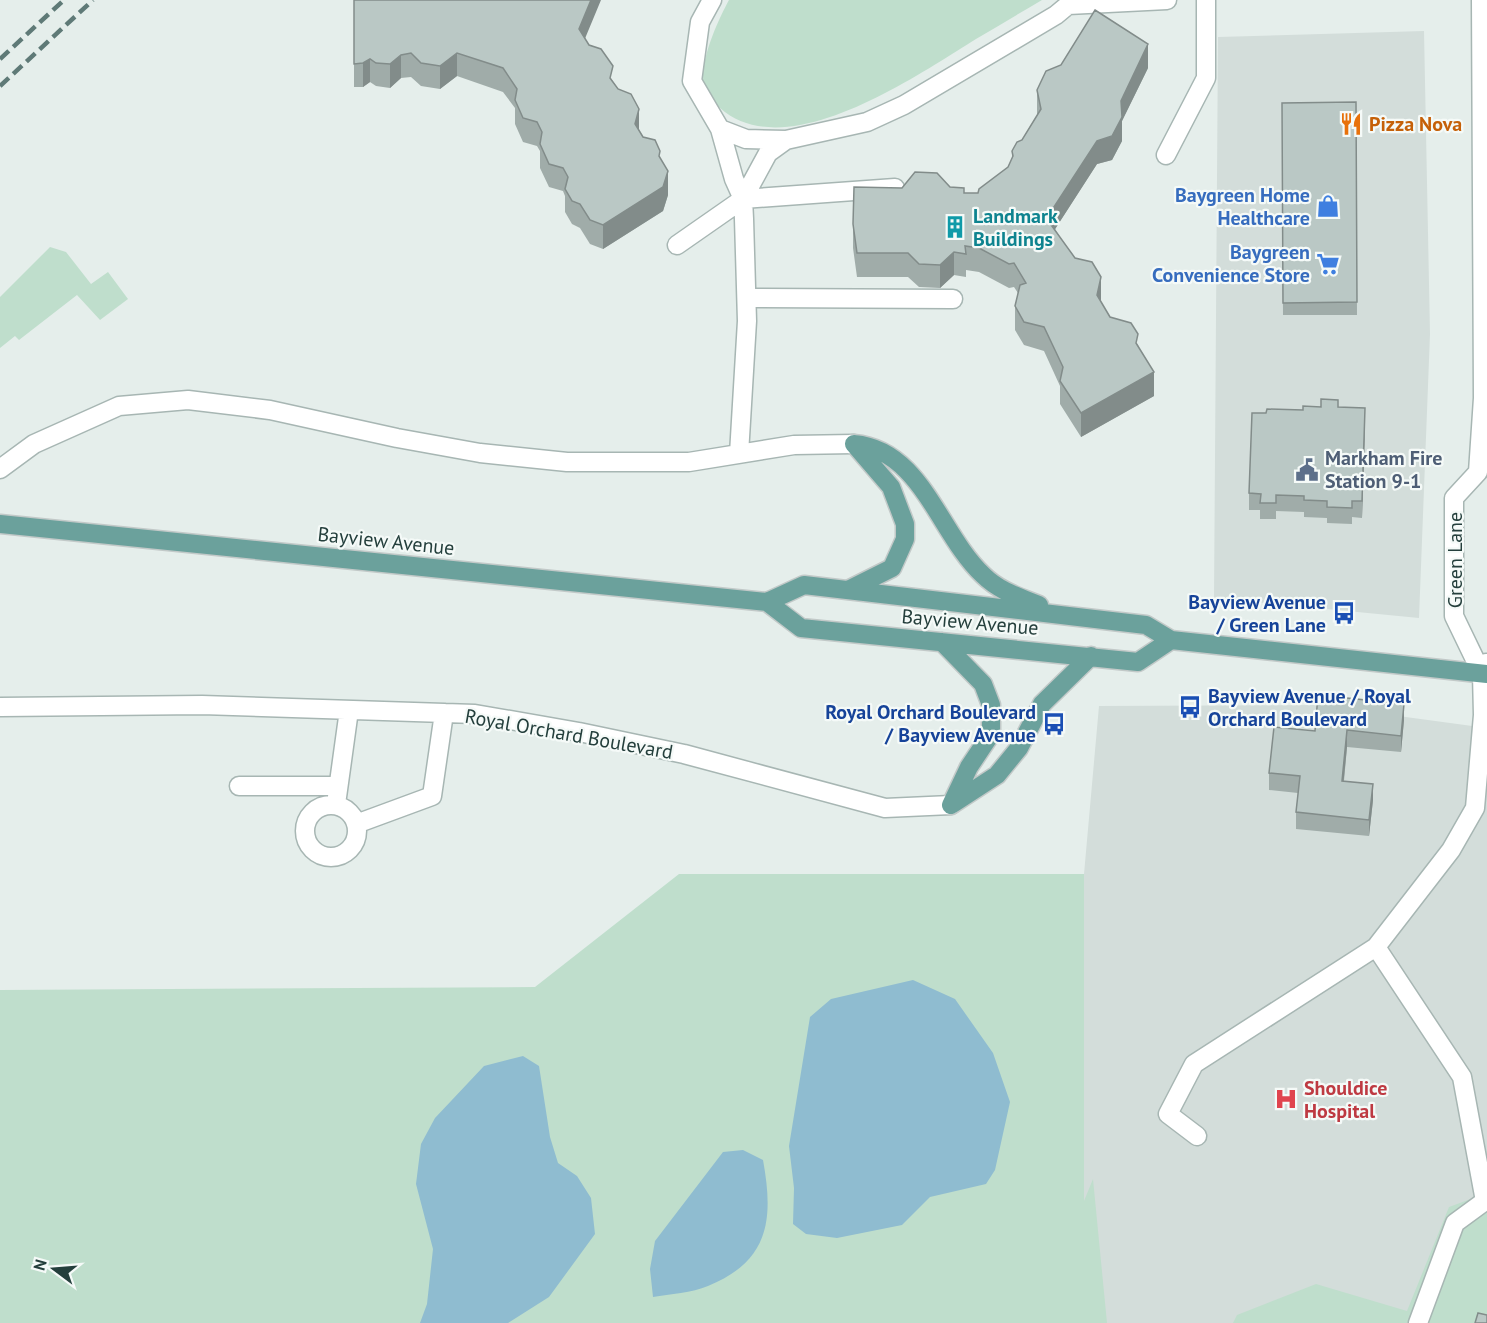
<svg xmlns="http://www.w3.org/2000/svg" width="1487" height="1323" font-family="'PT Sans',sans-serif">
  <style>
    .built { fill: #d3ddda }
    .green { fill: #bfdecc }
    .water { fill: #8fbcd0 }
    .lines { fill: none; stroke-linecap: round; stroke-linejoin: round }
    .minor-casing { stroke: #a7b6b3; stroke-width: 21 }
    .major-casing { stroke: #c2c9c8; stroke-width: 21 }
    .minor { stroke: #fff; stroke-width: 18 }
    .major { stroke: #6ba19c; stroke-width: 18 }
    .rail { stroke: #5f7a77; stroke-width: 4.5; stroke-dasharray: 12 6; stroke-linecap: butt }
    .wall { fill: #a0aca9 }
    .shaded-wall { fill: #828c8a }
    .building { fill: #bac8c5; stroke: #828c8a; stroke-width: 1.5 }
    .labels { text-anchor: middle; stroke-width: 4.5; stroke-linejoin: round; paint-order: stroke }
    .food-label { font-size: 20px; font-weight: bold; fill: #c56008; stroke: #f5faf8; text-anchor: start }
    .shop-label { font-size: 20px; font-weight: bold; fill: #366cbe; stroke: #f5faf8; text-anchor: end }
    .culture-label { font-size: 20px; font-weight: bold; fill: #0d838f; stroke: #f5faf8; text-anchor: start }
    .service-label { font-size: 20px; font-weight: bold; fill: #4e5e75; stroke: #f5faf8; text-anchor: start }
    .street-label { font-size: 20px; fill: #243f3c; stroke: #f5faf8 }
    .transit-label { font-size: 20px; font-weight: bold; fill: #164399; stroke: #f5faf8; text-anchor: end }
    .health-label { font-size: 20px; font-weight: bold; fill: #be3a42; stroke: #f5faf8; text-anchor: start }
  </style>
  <rect width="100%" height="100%" fill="#e5eeeb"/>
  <path class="built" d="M1424 31 1430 334 1419 618 1214 598 1218 37Z
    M1317 705 1487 728V1323H1084V874L1099 706Z"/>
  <path class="green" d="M729 0H1042C1020 13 998 26 976 39 916 76 786 167 720 108 715 104 708 97 705 91 696 68 718 20 729 0Z
    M50 247 66 252 91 284 108 272 128 299 100 320 77 295 19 340 15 336 0 348V297Z
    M679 874H1084V1201L1093 1179 1107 1323H0V990L535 987Z
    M1487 1193V1323H1233L1237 1315 1316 1284 1407 1311 1449 1207Z"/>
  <path class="water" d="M913 980 955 999 993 1053 1010 1102 995 1170 986 1184 930 1197 902 1225 837 1238 806 1234 793 1224 794 1188 789 1146 810 1017 831 999Z
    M523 1056 539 1066 550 1137 558 1163 577 1176 591 1198 595 1234 549 1297 508 1323H420L427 1304 433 1249 416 1184 421 1144 435 1118 484 1066Z
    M743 1150 763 1160C774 1220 769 1261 708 1286 692 1293 670 1294 653 1297L650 1269 655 1241 723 1152Z"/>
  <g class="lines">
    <g class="minor-casing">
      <path id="minor" d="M712 0 700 22 692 81 720 129 746 139 786 140 867 122 904 105 1056 15 1074 0
        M1481 0 1483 398 1478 472 1454 498V616L1482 674
        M1068 5 1167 0
        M720 129 734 179 743 199 744 219 747 321 739 454
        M1166 155 1206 78V0
        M743 199 895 188
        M677 245 743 199 768 153 786 140
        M748 298 953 299
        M0 469 34 444 119 406 188 400 270 410 397 438 480 453 567 462H689L794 445 854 444
        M0 707 202 705 475 714 579 732 684 754 885 808 951 805
        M239 786H338
        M337 797 349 710
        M305 831a26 26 0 1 1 52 0a26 26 0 1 1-52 0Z
        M356 824 432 796 444 713
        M1376 947 1462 1077 1485 1201 1455 1223 1418 1323
        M1197 1136 1168 1114 1194 1064 1376 947 1451 850 1475 808 1483 715 1482 674 1486 663"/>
    </g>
    <g class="major-casing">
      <path id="major" d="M854 444C922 450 939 534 983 575 999 591 1019 597 1039 605
        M0 524 767 602 804 585 1146 625 1171 640 1487 674
        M848 590 892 568 905 539V524L891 487 854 444
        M767 602 801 628 1138 662 1171 640
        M942 642 983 684 991 705V734L969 767 951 805
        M951 805 997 775 1019 748 1042 704 1091 656"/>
    </g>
    <use href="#minor" class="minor"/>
    <use href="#major" class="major"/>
    <path class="rail" d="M0 59 64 0
      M0 86 93 0"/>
  </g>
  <path class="wall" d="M354 0 585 39 618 89 643 137 660 158 668 195 663 211 603 249 590 244 580 228 572 224 565 212V196L563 191 549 187 540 168V151L537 146 523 142 515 124V108L503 92 457 76 440 89 421 86 411 77 401 78 390 88 376 86 370 82 363 87H354Z
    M1148 68 1122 121V141L1112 160 1097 164 1055 229 1110 317 1138 345 1154 396 1081 437 1060 404V386L1044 351 1024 345 1015 330V306L1018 293 1014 287 1009 288 979 272 966 270V277L954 275 940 288 919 287 908 277H857L853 248V224L902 188 950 187 964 193H978L1008 167 1012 158V151L1022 140 1037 115V90Z
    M1356 102 1357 315H1283L1282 103Z
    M1338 407 1365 424 1362 518 1352 517V524L1327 523V518L1304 517V512L1276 511V519H1260V510H1249V493L1266 413Z
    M1404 720 1401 752 1347 747 1344 781 1373 800 1369 836 1296 829V812L1298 793 1269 790V773L1315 731Z"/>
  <path class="shaded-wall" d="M591 0H601L579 53V29Z
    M1148 44V68L1122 121V141L1112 160 1097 164 1050 237V213L1121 101Z
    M457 53V76L440 89V66Z
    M401 55V78L390 88V64Z
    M370 59V82L363 87V63Z
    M639 109V133L635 124Z
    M668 171V195L663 211 603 249V225Z
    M954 252V275L940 288V265Z
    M1101 277V301L1097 319V295Z
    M1154 372V396L1081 437V413Z
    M1365 408V424L1362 518V501Z
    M1404 704V720L1401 752V736Z
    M1347 730V747L1342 797V781Z
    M1373 784V800L1369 836V820Z"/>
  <path class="building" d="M354 0H591L579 29 589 45 601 49 613 66 610 78 618 89 631 94 639 109 635 124 643 137 655 140 660 151 659 156 668 171 663 187 603 225 590 220 580 204 572 201 565 189 568 177 563 168 549 164 540 144 542 132 537 122 523 118 515 100 517 89 503 68 457 53 440 66 421 63 411 53 401 55 390 64 376 63 370 59 363 63 354 64Z
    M1095 10 1148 44 1121 101 1122 117 1112 136 1097 141 1050 213 1049 222 1075 258 1092 262 1101 277 1097 295 1110 317 1131 323 1138 334 1136 343 1154 372 1081 413 1060 381 1063 367 1044 327 1024 322 1015 306 1020 285 1026 283 1014 263 1009 264 979 248 965 246 966 254 954 252 940 265 919 264 908 253H857L853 224 854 187 902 188 915 172 937 173 950 187 964 188V193H978L979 189 1008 167 1013 156 1012 151 1017 142 1022 140 1041 109 1037 90 1046 71 1061 65Z
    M1356 102 1357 302 1283 303 1282 103Z
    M1321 399 1338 400V407L1365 408 1362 501H1352V508L1327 507V501L1304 500V496L1276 495V503H1260L1261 494 1249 493 1252 413H1266L1267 409 1303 410V406L1321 407Z
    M1318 695 1404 704 1401 736 1347 730 1342 781 1373 784 1369 820 1296 812 1300 776 1269 773 1274 727 1315 731Z
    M1478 1313 1487 1315V1323H1475Z"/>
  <defs>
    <g id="restaurant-bare" transform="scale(1.8)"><path d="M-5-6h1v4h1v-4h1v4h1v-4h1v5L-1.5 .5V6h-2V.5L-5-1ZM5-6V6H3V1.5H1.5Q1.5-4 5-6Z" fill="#e8710a" stroke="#f5faf8" stroke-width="2.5" paint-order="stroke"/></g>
    <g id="shop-bare" transform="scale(1.8)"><path d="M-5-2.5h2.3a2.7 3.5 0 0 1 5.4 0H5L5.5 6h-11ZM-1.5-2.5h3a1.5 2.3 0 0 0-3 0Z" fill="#3f7fe0" stroke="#f5faf8" stroke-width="2.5" paint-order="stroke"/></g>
    <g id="building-bare" transform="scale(1.8)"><path d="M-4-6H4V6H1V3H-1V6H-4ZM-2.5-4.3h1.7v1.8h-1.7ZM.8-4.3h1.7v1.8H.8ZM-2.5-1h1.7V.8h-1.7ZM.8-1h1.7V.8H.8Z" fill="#0f9aa8" stroke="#f5faf8" stroke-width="2.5" paint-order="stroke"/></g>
    <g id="supermarket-bare" transform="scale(1.8)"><path d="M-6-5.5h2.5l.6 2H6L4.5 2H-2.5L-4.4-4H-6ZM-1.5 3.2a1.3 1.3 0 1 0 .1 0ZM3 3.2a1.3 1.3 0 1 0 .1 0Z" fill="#3f7fe0" stroke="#f5faf8" stroke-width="2.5" paint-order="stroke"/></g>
    <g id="civic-bare" transform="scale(1.8)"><path d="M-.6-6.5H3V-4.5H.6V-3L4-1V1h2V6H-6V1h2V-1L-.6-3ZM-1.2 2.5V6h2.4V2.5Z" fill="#5c6f8a" stroke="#f5faf8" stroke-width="2.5" paint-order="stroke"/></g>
    <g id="bus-bare" transform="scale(1.8)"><path d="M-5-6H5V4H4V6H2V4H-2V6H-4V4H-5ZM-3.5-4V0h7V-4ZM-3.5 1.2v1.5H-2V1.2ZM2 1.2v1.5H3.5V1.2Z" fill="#1a4fb4" stroke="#f5faf8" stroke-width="2.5" paint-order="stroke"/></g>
    <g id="hospital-bare" transform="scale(1.8)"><path d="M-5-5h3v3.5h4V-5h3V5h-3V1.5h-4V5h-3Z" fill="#e0444e" stroke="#f5faf8" stroke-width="2.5" paint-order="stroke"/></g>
  </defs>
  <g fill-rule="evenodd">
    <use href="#restaurant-bare" x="1351" y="124"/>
    <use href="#shop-bare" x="1328" y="206"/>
    <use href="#building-bare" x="955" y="227"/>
    <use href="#supermarket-bare" x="1328" y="264"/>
    <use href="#civic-bare" x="1307" y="470"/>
    <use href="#bus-bare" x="1344" y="613"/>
    <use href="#bus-bare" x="1190" y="707"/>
    <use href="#bus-bare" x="1054" y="724"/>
    <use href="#hospital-bare" x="1286" y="1099"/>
  </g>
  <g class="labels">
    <g class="food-label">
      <text x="1369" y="131">Pizza Nova</text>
    </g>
    <g class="shop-label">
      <text x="1310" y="202">Baygreen Home<tspan x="1310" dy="23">Healthcare</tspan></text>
      <text x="1310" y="259">Baygreen<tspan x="1310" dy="23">Convenience Store</tspan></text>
    </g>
    <g class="culture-label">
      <text x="973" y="223">Landmark<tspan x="973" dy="23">Buildings</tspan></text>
    </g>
    <g class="service-label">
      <text x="1325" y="465">Markham Fire<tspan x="1325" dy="23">Station 9-1</tspan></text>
    </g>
    <g class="street-label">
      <text transform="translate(386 541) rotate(6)" y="7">Bayview Avenue</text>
      <text transform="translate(1455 560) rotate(-90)" y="7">Green Lane</text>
      <text transform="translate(970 622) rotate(5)" y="7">Bayview Avenue</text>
      <text transform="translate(569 734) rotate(10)" y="7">Royal Orchard Boulevard</text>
    </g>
    <g class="transit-label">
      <text x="1326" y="609">Bayview Avenue<tspan x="1326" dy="23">/ Green Lane</tspan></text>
      <text x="1208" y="703" text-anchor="start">Bayview Avenue / Royal<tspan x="1208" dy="23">Orchard Boulevard</tspan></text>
      <text x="1036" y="719">Royal Orchard Boulevard<tspan x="1036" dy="23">/ Bayview Avenue</tspan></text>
    </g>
    <g class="health-label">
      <text x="1304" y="1095">Shouldice<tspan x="1304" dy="23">Hospital</tspan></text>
    </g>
  </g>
  <g transform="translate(54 1269) rotate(286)" stroke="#f5faf8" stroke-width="4.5" paint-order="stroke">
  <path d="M0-4.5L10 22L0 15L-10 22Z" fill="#243f3c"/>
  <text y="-9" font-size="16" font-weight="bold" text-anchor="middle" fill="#243f3c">N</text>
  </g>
</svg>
